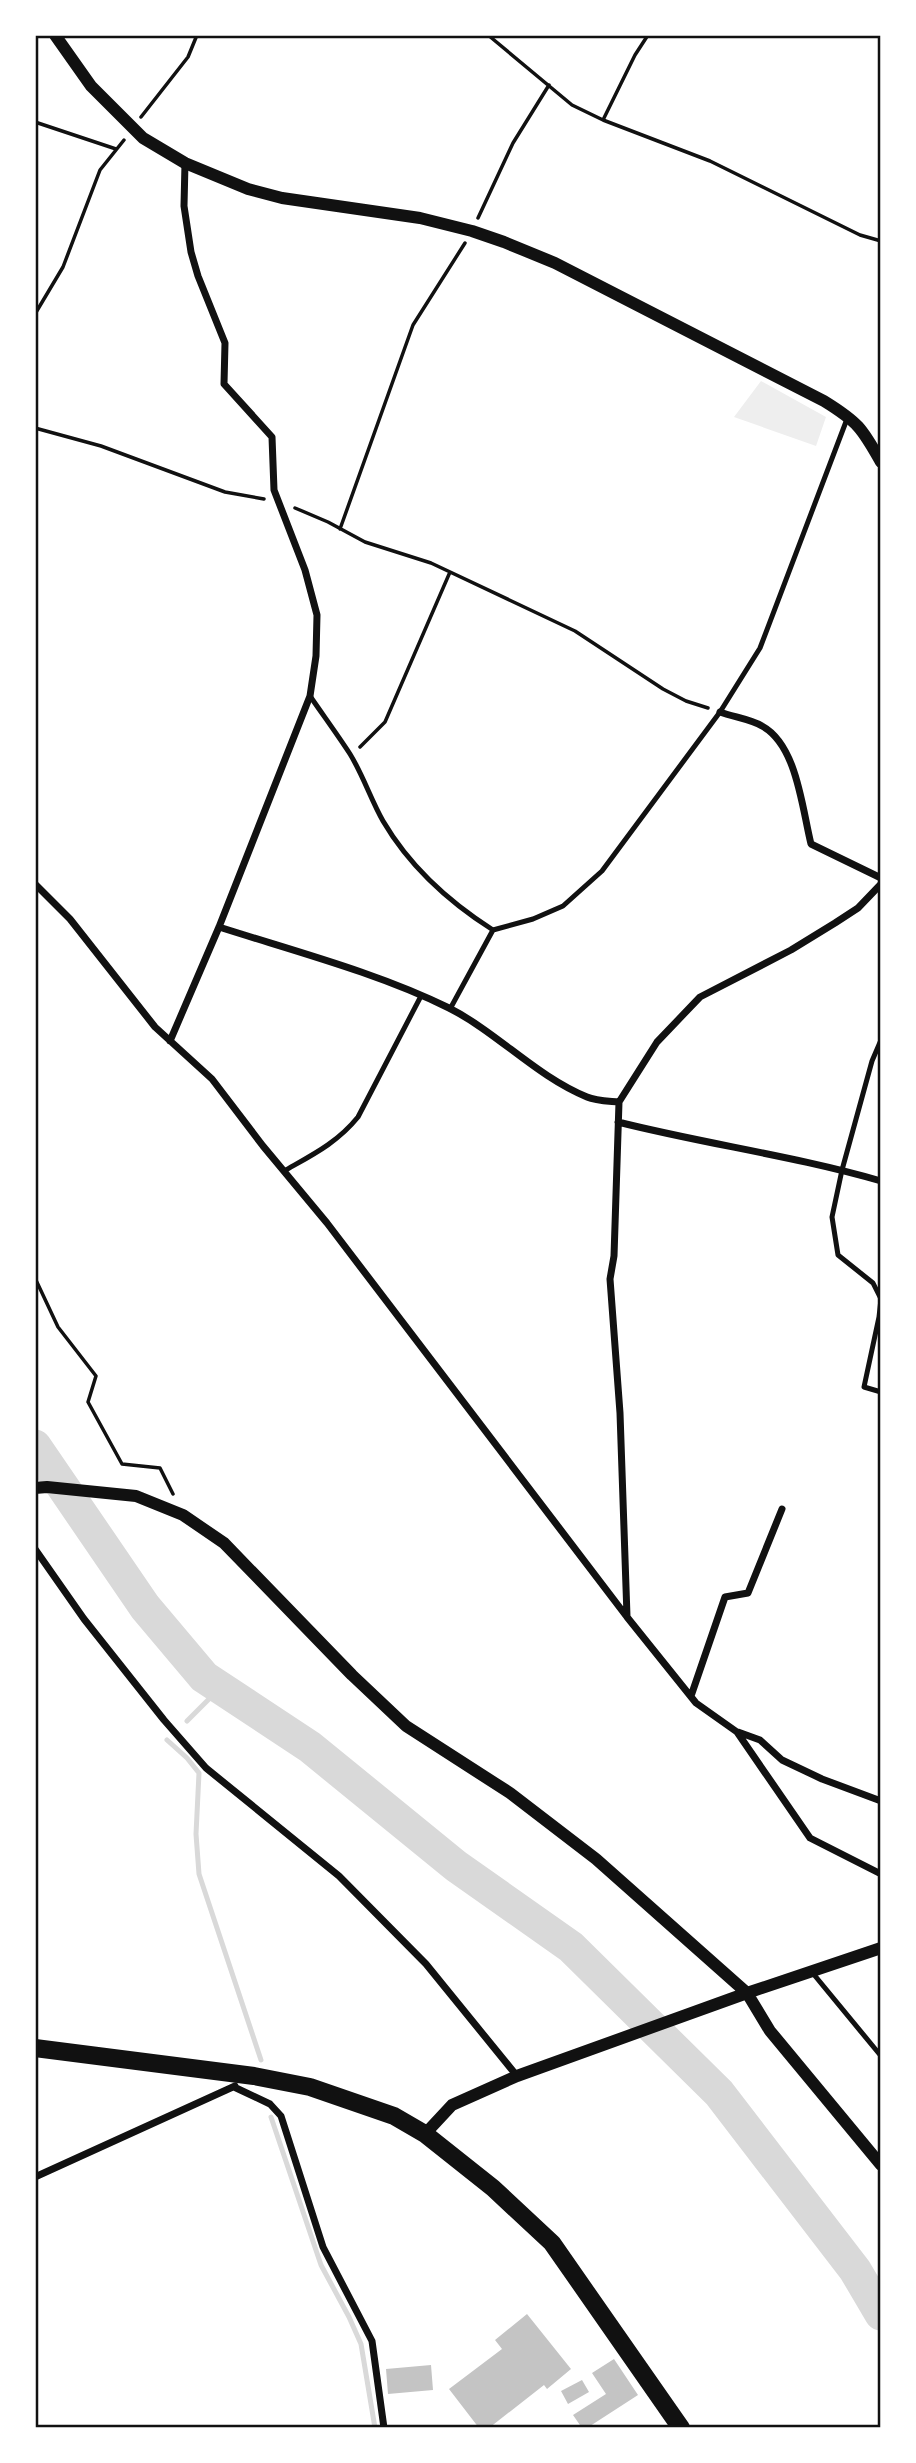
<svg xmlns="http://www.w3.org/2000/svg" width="916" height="2463" font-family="'Golos Text',sans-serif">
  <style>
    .green { fill: #eee }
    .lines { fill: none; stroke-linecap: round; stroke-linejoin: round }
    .stream { stroke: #d9d9d9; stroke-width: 5 }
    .river { stroke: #d9d9d9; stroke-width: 33 }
    .building { fill: #c4c4c4 }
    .path { stroke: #111; stroke-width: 3.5 }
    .service { stroke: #111; stroke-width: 5 }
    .minor { stroke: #111; stroke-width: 7 }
    .tertiary { stroke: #111; stroke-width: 12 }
    .primary { stroke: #111; stroke-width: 18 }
    .neatline { fill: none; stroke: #111; stroke-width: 2.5 }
  </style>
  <rect width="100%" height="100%" fill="#fff"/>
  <path class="green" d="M761 381 826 417 816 446 734 417Z"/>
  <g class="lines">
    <path class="stream" d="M187 1721 220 1688
      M167 1740 187 1758 199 1773 196 1834 199 1874 261 2060
      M271 2117 321 2265 349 2317 361 2344 375 2428"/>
    <path class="river" d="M35 1446 145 1607 204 1677 310 1747 456 1866 571 1947 719 2093 855 2270 881 2314"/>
  </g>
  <path class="building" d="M527 2314 571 2369 547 2389 544 2385 489 2428H479L449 2389 502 2349 495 2340Z
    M614 2359 638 2395 587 2428H582L573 2415 606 2394 592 2373Z
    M431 2365 433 2390 388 2394 386 2369Z
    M582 2380 589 2392 568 2404 561 2391Z"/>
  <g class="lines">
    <path class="path" d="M488 35 572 105 603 120 710 161 860 235 881 241
      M141 117 188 57 197 35
      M603 120 635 55 648 35
      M35 122 116 149
      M478 218 513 143 549 85
      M35 314 63 267 100 170 124 140
      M35 428 101 446 225 492 264 499
      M295 508 328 522 365 542 431 563 575 631 663 689 686 701 708 708
      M340 529 413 325 465 243
      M360 747 385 722 450 572
      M35 1278 58 1327 96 1376 88 1402 122 1464 160 1468 173 1494"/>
    <path class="service" d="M310 696C323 715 337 734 350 754 363 775 371 800 383 821 410 867 449 902 493 930L533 919 563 906 602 871 720 712 760 648 847 419
      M450 1009 493 930
      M881 1040 872 1061 842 1170 832 1217 838 1255 873 1283 881 1299 879 1317 864 1387 881 1392
      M284 1171C312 1155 337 1143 358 1117L421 996
      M811 1971 881 2056"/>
    <path class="minor" d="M720 712C733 717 750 719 762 726 797 745 802 808 811 844L881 878
      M35 884 70 919 155 1027 212 1079 263 1146 327 1223 627 1617 696 1703 737 1732 810 1838 881 1874
      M219 927C294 951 378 973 449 1008 498 1033 536 1076 587 1097 596 1101 609 1101 619 1102
      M170 1041 219 927 310 696 316 656 317 615 305 570 274 490 272 437 224 384 225 343 198 276 191 252 184 206 185 163
      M618 1122C705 1144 795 1156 881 1181
      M35 1549 84 1619 164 1720 206 1768 339 1876 426 1964 517 2076
      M627 1616 620 1413 610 1279 614 1256 619 1102 657 1042 700 997 791 950 835 923 858 908 881 884
      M691 1696 725 1597 748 1593 782 1509
      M738 1732 760 1740 782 1760 822 1779 881 1801
      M234 2087 270 2104 281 2116 323 2247 372 2341 384 2428
      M35 2177 235 2086"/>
    <path class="tertiary" d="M55 35 91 86 143 138 185 163 248 189 282 198 420 218 472 231 504 242 555 263 824 401C858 422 862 428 881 462
      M35 1488 47 1487 136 1496 183 1515 224 1543 352 1675 406 1726 510 1793 596 1859 747 1993 770 2031 881 2165
      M425 2134 452 2105 517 2076 747 1993 881 1948"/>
    <path class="primary" d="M35 2048 254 2076 310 2087 394 2116 425 2134 493 2188 552 2243 681 2428"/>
  </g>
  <rect width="916" height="2463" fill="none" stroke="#ffffff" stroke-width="74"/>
  <rect x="37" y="37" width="842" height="2389" class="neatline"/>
</svg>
